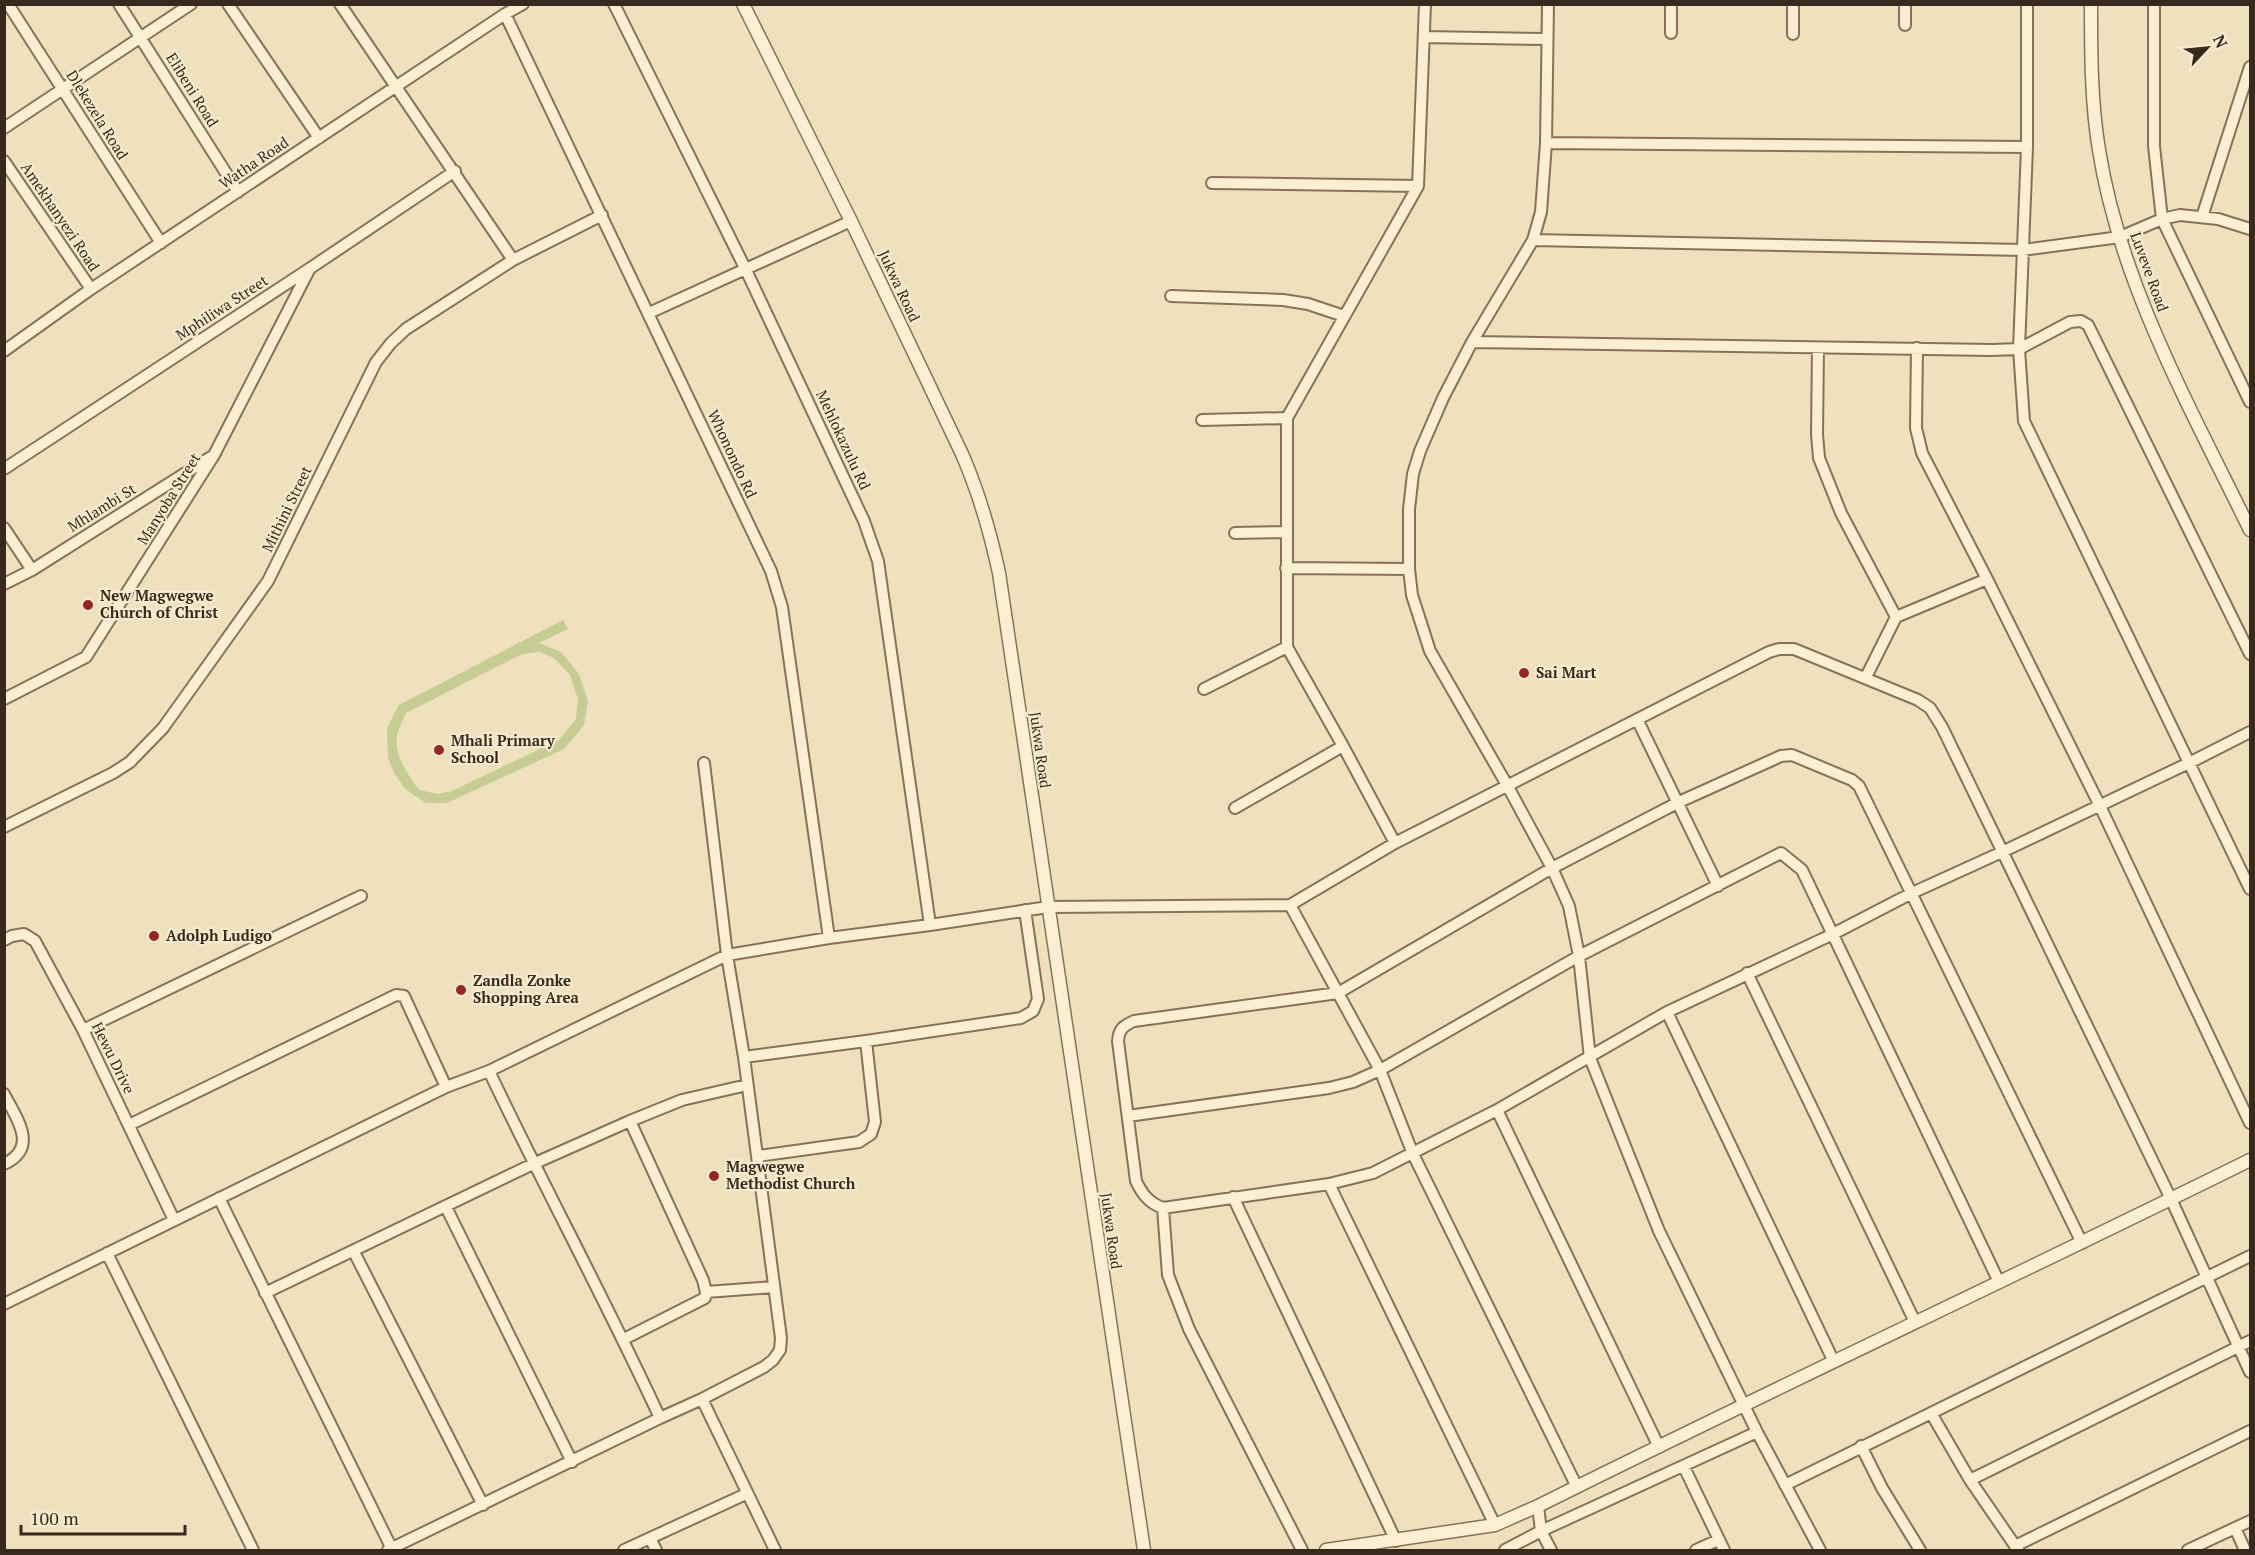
<svg xmlns="http://www.w3.org/2000/svg" width="2255" height="1555" font-family="'PT Serif',serif">
  <style>
    .grass { fill: #c5cd92; fill-rule: evenodd }
    .lines { fill: none; stroke-linecap: round; stroke-linejoin: round }
    .minor-casing { stroke: #887257; stroke-width: 14 }
    .tertiary-casing { stroke: #887257; stroke-width: 15 }
    .minor { stroke: #faefd2; stroke-width: 10 }
    .tertiary { stroke: #faefd2; stroke-width: 12 }
    .poi-dot { fill: #982625; stroke: #f6ebce; stroke-width: 2 }
    .labels { text-anchor: middle; stroke-width: 4.5; stroke-linejoin: round; paint-order: stroke }
    .street-label { font-size: 15px; fill: #37291c; stroke: #f6ebce }
    .poi-label { font-size: 15px; font-weight: bold; fill: #37291c; stroke: #f6ebce; text-anchor: start }
  </style>
  <rect width="100%" height="100%" fill="#efe1be"/>
  <path class="grass" d="M563 620 568 629 539 643 561 652 579 674 588 701 584 725 564 749 447 803H426L405 789 394 773 388 758 387 728 399 705ZM539 652 554 658 570 675 578 699 576 719 559 740 452 791 438 794 419 790C408 774 394 757 397 736 398 729 403 720 406 713L522 654Z"/>
  <g class="lines">
    <g class="minor-casing">
      <path id="minor" d="M8 4 161 243
        M119 4 238 192
        M228 4 319 138
        M340 4 513 260
        M614 4 746 270 864 521 878 561 930 925
        M1548 4 1546 143 1541 212 1533 240 1472 342 1443 398 1420 451 1413 474 1409 509V569L1412 595 1430 651 1507 785 1552 868 1569 906 1579 956 1590 1058 1659 1231 1757 1432 1820 1550
        M2027 4V147L2019 349 2024 421 2250 889
        M2154 4V146L2162 219 2250 402
        M505 14 771 571 782 607 829 938
        M1905 25V4
        M1671 33V4
        M1793 34V4
        M1424 37 1547 39
        M4 128 191 4
        M1546 143 2027 147
        M4 161 91 289
        M1212 183 1418 186
        M2202 217 2250 67
        M1533 240 2023 250 2120 237 2162 219 2180 215 2218 219 2250 229
        M1171 296 1283 300 1308 304 1344 316
        M649 313 851 221
        M1472 342 1992 350 2019 349 2070 322 2081 321 2088 325 2250 654
        M1818 348 1817 434 1819 458 1841 513 1896 617
        M1917 348 1916 428 1922 453 1987 579 2100 806 2250 1123
        M4 351 91 289 505 14 523 4
        M1202 420 1287 418
        M4 469 309 269 455 171
        M4 528 32 570
        M1235 533 1286 532
        M1286 568 1409 569
        M4 584 32 570 211 457
        M1866 677 1896 617 1987 579
        M1204 689 1287 647
        M4 699 86 657 214 455 309 270
        M1637 719 1718 886
        M1235 808 1343 746
        M4 827 113 773 130 762 163 728 268 581 376 362 391 343 406 329 513 260 602 215
        M1395 843 1343 746 1287 647V418L1418 186 1425 4
        M1290 905 1380 1070 1413 1154 1577 1487
        M4 940 12 936 24 934 35 941 83 1030 174 1220
        M1747 973 1915 1322
        M1667 1012 1833 1360
        M83 1030 361 896
        M744 1057 866 1041 1021 1018 1033 1011 1038 999 1025 910
        M489 1071C544 1187 606 1301 660 1418
        M4 1094C17 1119 39 1148 4 1164
        M1497 1110 1659 1447
        M1128 1116 1329 1088 1353 1082 1380 1070 1579 956 1781 853 1802 870 1999 1282
        M129 1125 396 995 404 996 446 1087
        M758 1156 859 1142 871 1134 875 1122 866 1041
        M1329 1184 1495 1525
        M1233 1197 1396 1541
        M219 1198 392 1549
        M446 1207 572 1462
        M1163 1208 1168 1275 1189 1329 1302 1550
        M2082 1243 1859 786 1852 780 1792 755 1781 756 1679 802 1552 868 1338 993 1134 1021C1123 1026 1119 1029 1118 1041L1136 1181C1142 1194 1149 1203 1163 1208L1329 1184 1373 1173 1497 1110 1667 1012 1831 935 1912 893 2002 852 2191 762 2250 732
        M354 1252 483 1505
        M107 1253 253 1550
        M706 1292 774 1287
        M265 1293 533 1164 630 1121 682 1100 747 1085
        M4 1304 446 1087 489 1071 727 955 829 938 930 925 1048 907 1290 905 1395 843 1769 652 1779 649H1794L1918 700 1930 708 1942 727 2171 1199 2250 1372
        M624 1339 705 1298 706 1292 703 1280 630 1121
        M702 1399 775 1550
        M1931 1413 1970 1480 2018 1550
        M1861 1446 1882 1488 1920 1550
        M1684 1467 1724 1550
        M1970 1480 2250 1341
        M1785 1485 2250 1256
        M1538 1506 1541 1531 1551 1550
        M2235 1528 2245 1550
        M650 1538 656 1550
        M2015 1546 2250 1431
        M388 1550 660 1418 702 1399 764 1367 773 1360 780 1350 781 1338 744 1057 727 955 704 763
        M624 1550 746 1494
        M1505 1550 1541 1531 1757 1432
        M1696 1550 1718 1540
        M2188 1550 2250 1521"/>
    </g>
    <g class="tertiary-casing">
      <path id="tertiary" d="M743 4 851 221 962 454C979 493 990 531 999 573L1144 1550
        M2091 4C2091 53 2091 102 2099 150 2120 284 2191 409 2250 530
        M1326 1550 1495 1525 1538 1506C1774 1388 2014 1277 2250 1160"/>
    </g>
    <use href="#minor" class="minor"/>
    <use href="#tertiary" class="tertiary"/>
  </g>
  <g class="poi-dot">
    <circle cx="88" cy="605" r="6"/>
    <circle cx="1524" cy="673" r="6"/>
    <circle cx="439" cy="750" r="6"/>
    <circle cx="154" cy="936" r="6"/>
    <circle cx="461" cy="990" r="6"/>
    <circle cx="714" cy="1176" r="6"/>
  </g>
  <g class="labels">
    <g class="street-label">
      <text transform="translate(192 90) rotate(58)" y="5">Elibeni Road</text>
      <text transform="translate(97 115) rotate(58)" y="5">Dlekezela Road</text>
      <text transform="translate(254 163) rotate(-34)" y="5">Watha Road</text>
      <text transform="translate(60 217) rotate(56)" y="5">Amekhanyezi Road</text>
      <text transform="translate(2149 272) rotate(70)" y="5">Luveve Road</text>
      <text transform="translate(899 286) rotate(65)" y="5">Jukwa Road</text>
      <text transform="translate(222 308) rotate(-33)" y="5">Mphiliwa Street</text>
      <text transform="translate(843 440) rotate(65)" y="5">Mehlokazulu Rd</text>
      <text transform="translate(732 454) rotate(65)" y="5">Whonondo Rd</text>
      <text transform="translate(169 499) rotate(-58)" y="5">Manyoba Street</text>
      <text transform="translate(102 508) rotate(-32)" y="5">Mhlambi St</text>
      <text transform="translate(287 509) rotate(-64)" y="5">Mithini Street</text>
      <text transform="translate(1040 750) rotate(82)" y="5">Jukwa Road</text>
      <text transform="translate(113 1058) rotate(64)" y="5">Hewu Drive</text>
      <text transform="translate(1111 1231) rotate(82)" y="5">Jukwa Road</text>
    </g>
    <g class="poi-label">
      <text x="100" y="601">New Magwegwe<tspan x="100" dy="17">Church of Christ</tspan></text>
      <text x="1536" y="678">Sai Mart</text>
      <text x="451" y="746">Mhali Primary<tspan x="451" dy="17">School</tspan></text>
      <text x="166" y="941">Adolph Ludigo</text>
      <text x="473" y="986">Zandla Zonke<tspan x="473" dy="17">Shopping Area</tspan></text>
      <text x="726" y="1172">Magwegwe<tspan x="726" dy="17">Methodist Church</tspan></text>
    </g>
  </g>
  <rect width="2255" height="1555" fill="none" stroke="#37291c" stroke-width="12"/>
  <g transform="translate(2207 48) rotate(64)" stroke="#f6ebce" stroke-width="4.5" paint-order="stroke">
  <path d="M0-4.5L10 22L0 15L-10 22Z" fill="#37291c"/>
  <text y="-9" font-size="16" font-weight="bold" text-anchor="middle" fill="#37291c">N</text>
  </g>
  <path d="M21 1525v9h164v-9" fill="none" stroke="#37291c" stroke-width="3"/>
  <text x="30" y="1525" font-size="18" fill="#37291c" stroke="#f6ebce" stroke-width="4.5" paint-order="stroke">100 m</text>
</svg>
